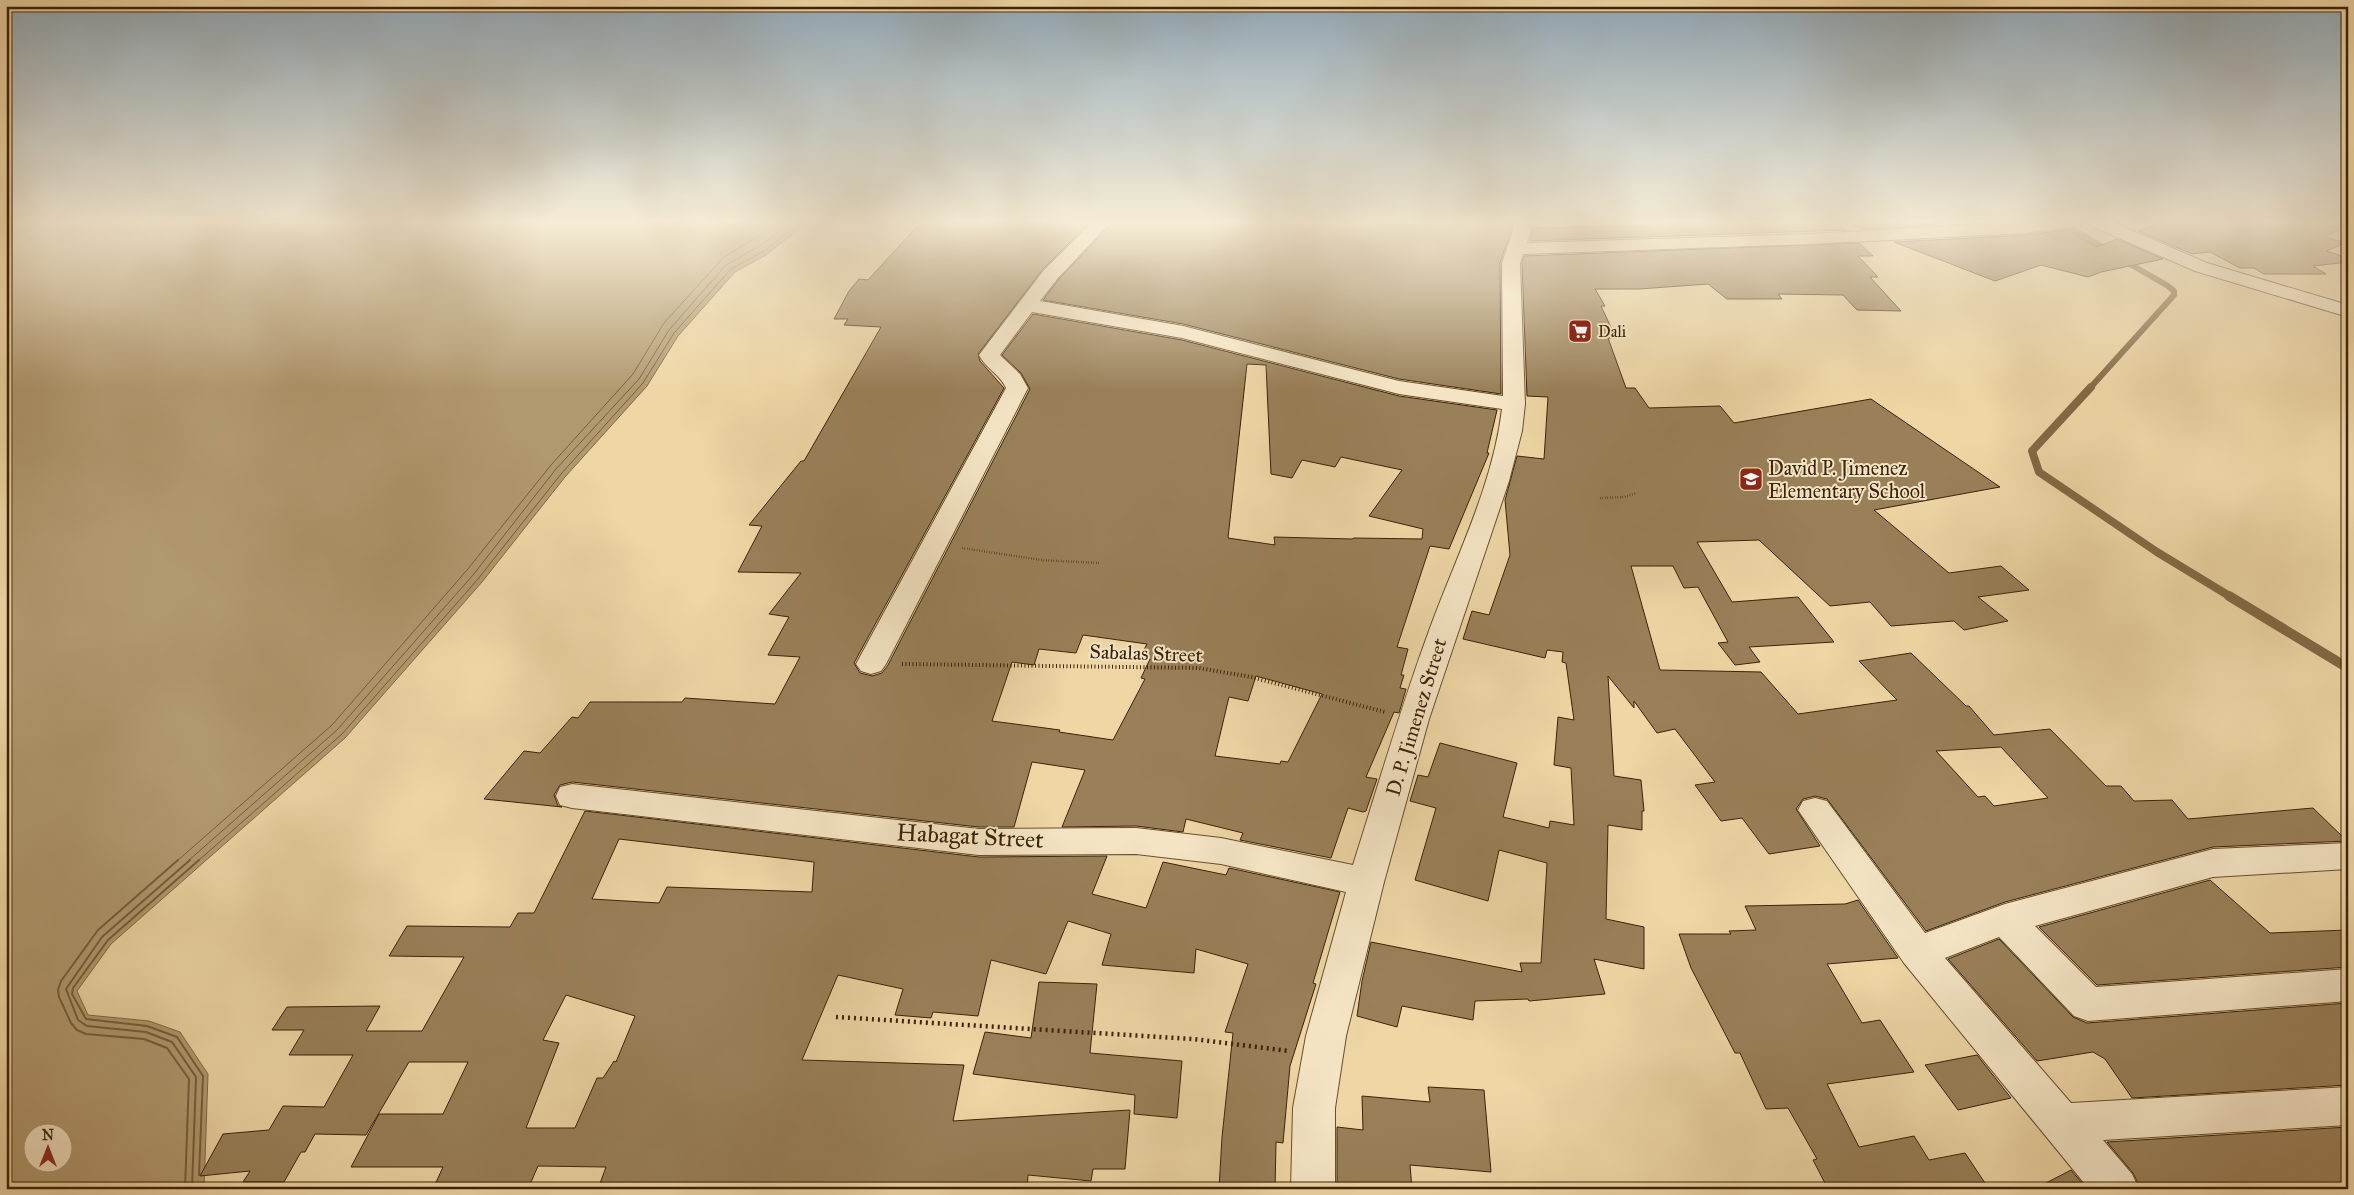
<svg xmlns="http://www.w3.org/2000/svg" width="2354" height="1195" font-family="'IM FELL Great Primer',serif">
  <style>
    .water { fill: #b1996f; stroke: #826945; fill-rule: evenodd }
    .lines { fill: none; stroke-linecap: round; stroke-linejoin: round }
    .shore-far1 { stroke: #765e3a; stroke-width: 1 }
    .shore { stroke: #765e3a; stroke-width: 2 }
    .stream-far2 { stroke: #826945; stroke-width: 6 }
    .stream-far1 { stroke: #826945; stroke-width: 8 }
    .stream { stroke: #826945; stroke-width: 10 }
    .building { fill: #998059; stroke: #3c2206; fill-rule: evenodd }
    .minor-casing { stroke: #684f2e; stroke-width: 2 }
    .path-far2 { stroke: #3c2206; stroke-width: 2.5; stroke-dasharray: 0.5 2; stroke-linecap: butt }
    .path-far1 { stroke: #3c2206; stroke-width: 4; stroke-dasharray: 1 2.5; stroke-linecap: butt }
    .path { stroke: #3c2206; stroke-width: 4.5; stroke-dasharray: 2 4; stroke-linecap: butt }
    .minor { fill: #f4e4c4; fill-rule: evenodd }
    .labels { text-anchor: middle; stroke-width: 4; stroke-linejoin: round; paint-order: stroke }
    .far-poi-label { font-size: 16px; fill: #3c2206; stroke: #f4e4c4; text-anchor: start }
    .poi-label { font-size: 20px; fill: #3c2206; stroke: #f4e4c4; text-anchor: start }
    .street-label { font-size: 20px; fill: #3c2206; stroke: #f4e4c4 }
    .near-street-label { font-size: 24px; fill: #3c2206; stroke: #f4e4c4 }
  </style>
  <rect width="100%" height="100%" fill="#eed6a5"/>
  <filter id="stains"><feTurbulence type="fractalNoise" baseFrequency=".004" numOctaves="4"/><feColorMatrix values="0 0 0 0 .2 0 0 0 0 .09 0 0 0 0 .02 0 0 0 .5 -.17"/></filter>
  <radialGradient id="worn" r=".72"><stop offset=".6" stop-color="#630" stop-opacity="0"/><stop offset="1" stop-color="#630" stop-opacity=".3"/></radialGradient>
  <path class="water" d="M6 222H808L766 255 735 272 678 336 647 386 565 477 482 582 345 738 111 944 77 991 88 1015 149 1021 180 1032 208 1074 204 1189H6ZM32 1132H62V1162H32Z"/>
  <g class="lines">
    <path class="shore-far1" d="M177 861 332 725 467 570 551 465 633 374 664 323 723 258 780 222
      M188 861 337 730 473 575 556 469 639 379 669 330 726 265 761 245 791 222
      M198 861 342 734 478 579 561 474 643 383 674 333 731 269 764 251 801 222"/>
    <path class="shore" d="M178 860 98 930 61 981 58 990 59 997 71 1023 77 1030 86 1034 144 1039 167 1048 189 1079 185 1189
      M190 860 102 937 66 989 78 1020 87 1026 146 1032 172 1042 196 1077 192 1189
      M199 1175 203 1076 177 1037 147 1026 86 1019 72 994 73 988 108 940 199 860"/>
    <path class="stream-far2" d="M2067 228 2078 232 2110 252
      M2090 388 2174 295V291L2168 286 2123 260"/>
    <path class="stream-far1" d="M2091 387 2032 451 2039 472 2157 552 2231 597"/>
    <path class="stream" d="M2229 596 2348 668"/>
  </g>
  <path class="building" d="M921 222H1090L1043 269 978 354 980 361 1004 388 854 663 860 673 872 676 882 673 888 665 1030 389 1021 373 1002 355 1033 314 1182 340 1399 396 1497 410 1487 453H1489L1449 549 1430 546 1397 647 1408 649 1401 675H1404L1400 688 1406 689 1399 713 1394 712 1366 777 1377 779 1366 811 1363 812 1348 808 1331 858 1240 840 1243 833 1186 819 1183 832 1136 826 1062 827 1085 770 1032 762 1014 827H979L572 782 560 785 554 795 558 806 562 807 484 799 524 751 540 753 572 717 578 718 590 702H682L685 698 775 704 800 657 768 655 789 617 769 614 801 573 738 572 762 526 749 525 801 461H804L881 327 844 325 848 319H834L849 291 859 279 868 280ZM1247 364 1266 365 1271 474 1292 478 1302 460 1335 467 1341 457 1402 470 1369 516 1423 529 1422 539 1354 538 1352 539 1274 537 1275 545 1228 538ZM1083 635 1147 644 1140 657 1150 659 1141 678 1145 679 1113 740 1059 732 1060 730 992 721 1012 662 1034 665 1039 649 1076 653ZM1256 676 1322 694 1288 762 1281 761 1280 764 1215 756 1229 697 1248 701Z
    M1113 222H1514L1500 263 1501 394 1399 379 1183 324 1043 300 1059 279Z
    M1664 222H1837L1845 230 1530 241 1533 228 1666 225Z
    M1849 222H1961L1963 224 1863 229Z
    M2161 222H2348V225L2324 237 2346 243 2326 251 2348 258V262L2313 266 2326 274H2264L2254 268H2240L2210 252 2192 254 2138 231Z
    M2067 230 2096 247 2117 239 2163 259 2101 272 2088 277 2041 265 1995 281 1894 242 2026 235Z
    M1859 243 1873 256H1858L1878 277H1870L1901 311 1857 310 1843 295 1778 294 1782 299H1727L1708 284 1639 289H1595L1605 306H1601L1616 338H1608L1626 388H1635L1649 408 1720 406 1734 423 1871 399 2000 487 1874 510 1949 573 2001 566 2029 590 1978 597 2008 621 1964 630 1954 621 1891 626 1870 602 1830 606 1759 540 1697 542 1732 602 1798 597 1834 642 1749 647 1760 662 1735 665 1718 643 1728 642 1698 587 1684 588 1673 566H1631L1660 670 1761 672 1798 714 1897 700 1859 661 1911 653 1966 706H1969L1994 735 2050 729 2106 786H2121L2134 801 2172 800 2188 819 2313 808 2347 841 2213 847 2005 902 1926 931 1827 799 1815 796 1803 799 1796 809 1820 846 1769 854 1742 818 1721 821 1695 785 1715 782 1675 729 1657 733 1634 701V708L1608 676 1614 776 1641 780 1644 811H1642V830L1608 825 1606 919 1644 927V969L1594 959 1605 994 1529 1001 1528 999 1475 1001 1473 1020 1402 1006 1397 1027 1357 1016 1362 981 1371 942 1522 972 1520 963H1541L1547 863 1499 850 1488 901 1415 880 1436 808 1410 801 1418 775 1428 777 1440 743 1517 763 1503 817 1549 828 1550 821 1574 825 1571 768 1554 765 1558 717 1574 720 1566 663 1562 662 1563 652 1547 650 1545 658 1463 639 1472 611 1489 615 1510 555 1505 500 1517 456 1544 459 1548 397 1527 396 1522 263 1524 256ZM2001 747 2048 798 1994 806 1985 796 1978 797 1936 751Z
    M585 811 979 857 1107 856 1092 894 1146 908 1163 862 1226 875 1229 868 1340 892 1313 983 1316 984 1290 1066 1283 1143 1276 1142 1275 1189H1219L1222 1137 1233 1033 1225 1032 1248 964 1196 949 1194 973 1102 965 1111 934 1068 921 1046 974 991 960 978 1016 933 1012 931 1018 895 1015 903 989 838 975 802 1060 964 1065 953 1121 1130 1110 1125 1169H1093L1091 1181 1028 1175 1027 1189H598L606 1167 538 1166 528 1189H433L443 1167H351L379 1114H443L468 1062H409L366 1135 315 1134 305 1152H301L284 1182H243L250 1171 200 1176 223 1134 269 1130 283 1106 324 1107 353 1055H289L304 1030H272L287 1007 380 1006 366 1031H422L464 957 389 956 407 926 510 927 518 913H534ZM619 839 814 862 812 892 667 887 659 903 592 899ZM566 995 635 1016 616 1062 614 1061 603 1078H597L575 1128H526L559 1043 543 1040Z
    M2210 880 2270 933 2348 930V967L2097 985 2039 927Z
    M1858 900 1898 958 1827 964 1862 1023 1880 1020 1914 1072 1827 1084 1859 1147 1914 1136 1929 1160 1965 1153 1989 1189H1828L1813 1160 1817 1159 1788 1108 1766 1109 1740 1053H1735L1691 968 1679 934H1731L1729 931 1756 930 1745 906 1845 904Z
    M1999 939 2073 1017 2087 1023 2348 1003V1085L2132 1098 2105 1059 2093 1052 2037 1061 1948 959Z
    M1039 982 1097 984 1090 1053 1182 1061 1177 1118 1134 1114 1135 1095 973 1074 985 1032 1031 1038Z
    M1977 1055 2011 1098 1958 1110 1925 1065Z
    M1428 1087 1484 1090 1491 1172 1410 1165 1412 1189H1337V1127L1363 1130 1362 1096 1430 1102Z
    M2348 1127V1189H2233L2229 1183H2138L2133 1173 2107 1142Z
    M2071 1170 2082 1183H2046Z"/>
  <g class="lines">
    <g class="minor-casing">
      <path id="minor" d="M1093 222H1111L1058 278 1040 301 1183 326 1399 381 1503 396 1502 263 1516 222H1533L1527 243 1811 234 2030 222H2083L2081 226 2075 227 2026 233 1811 244 1523 254 1520 263 1525 404 1522 431 1509 481 1429 719 1384 882 1346 1036 1335 1108V1189H1291L1293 1108 1306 1036 1346 892 1221 864 1136 854 979 855 572 808 560 805 556 796 560 787 572 784 979 829 1136 828 1221 838 1353 865C1378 786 1401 706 1430 628 1456 557 1493 485 1502 409L1399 394 1182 338 1032 312 1000 355 1020 374 1028 388 886 664 881 671 871 674 861 671 856 664 1006 388C1001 375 985 368 979 355L1044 270Z
        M2089 222H2112L2207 263 2348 305V317L2195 271 2091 226Z
        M1815 798 1827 801 1925 933 2005 904 2213 849 2348 843V869L2213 877 2035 926 2096 987 2348 969V1001L2088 1021 2074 1016 1999 937 1945 958 2071 1103 2348 1087V1125L2103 1140 2132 1174 2139 1189H2089L1904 963 1798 810 1803 801Z"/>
    </g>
    <path class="path-far2" d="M1600 498 1624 497 1637 493
      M962 548 1041 560 1101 563"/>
    <path class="path-far1" d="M902 664 1199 668 1251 677 1385 712"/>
    <path class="path" d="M836 1017 1193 1039 1289 1051"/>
    <use href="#minor" class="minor"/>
  </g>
  <linearGradient id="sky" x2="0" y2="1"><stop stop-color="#92a9b8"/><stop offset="0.57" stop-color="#f7edd6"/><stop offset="1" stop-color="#f7edd6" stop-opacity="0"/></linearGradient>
  <rect width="2354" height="390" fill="url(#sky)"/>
  <defs>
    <g id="supermarket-square" transform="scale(1.25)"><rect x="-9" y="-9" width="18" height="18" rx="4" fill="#8f2418" stroke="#f4e4c4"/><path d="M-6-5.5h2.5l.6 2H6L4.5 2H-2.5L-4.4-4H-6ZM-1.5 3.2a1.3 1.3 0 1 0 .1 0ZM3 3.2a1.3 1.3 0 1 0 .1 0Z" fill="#fff"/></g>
    <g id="school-square" transform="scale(1.25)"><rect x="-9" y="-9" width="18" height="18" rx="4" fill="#8f2418" stroke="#f4e4c4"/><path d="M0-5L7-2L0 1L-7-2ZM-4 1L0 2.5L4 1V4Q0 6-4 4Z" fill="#fff"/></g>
  </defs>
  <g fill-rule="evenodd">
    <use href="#supermarket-square" x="1580" y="331"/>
    <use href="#school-square" x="1751" y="479"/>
  </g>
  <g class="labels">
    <g class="far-poi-label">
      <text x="1598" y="337">Dali</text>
    </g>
    <g class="poi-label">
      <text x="1768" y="475">David P. Jimenez<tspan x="1768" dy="23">Elementary School</tspan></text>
    </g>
    <g class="street-label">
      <text transform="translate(1146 653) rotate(2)" y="7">Sabalas Street</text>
      <text transform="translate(1416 717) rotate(-73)" y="7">D. P. Jimenez Street</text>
    </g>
    <g class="near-street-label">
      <text transform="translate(970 836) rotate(3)" y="8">Habagat Street</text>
    </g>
  </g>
  <rect width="2354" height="1195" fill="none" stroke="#eed6a5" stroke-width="25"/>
  <rect x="8" y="8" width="2339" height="1180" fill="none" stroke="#3c2206" stroke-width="2.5"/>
  <rect x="12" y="12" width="2329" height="1170" fill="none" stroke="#3c2206"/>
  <g transform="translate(48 1148)"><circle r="24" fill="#f4e4c4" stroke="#aa9678"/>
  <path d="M0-4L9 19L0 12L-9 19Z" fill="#8f2418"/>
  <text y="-8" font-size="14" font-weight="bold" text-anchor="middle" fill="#3c2206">N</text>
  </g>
  <rect width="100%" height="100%" filter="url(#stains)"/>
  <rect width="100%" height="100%" fill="url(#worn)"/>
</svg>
